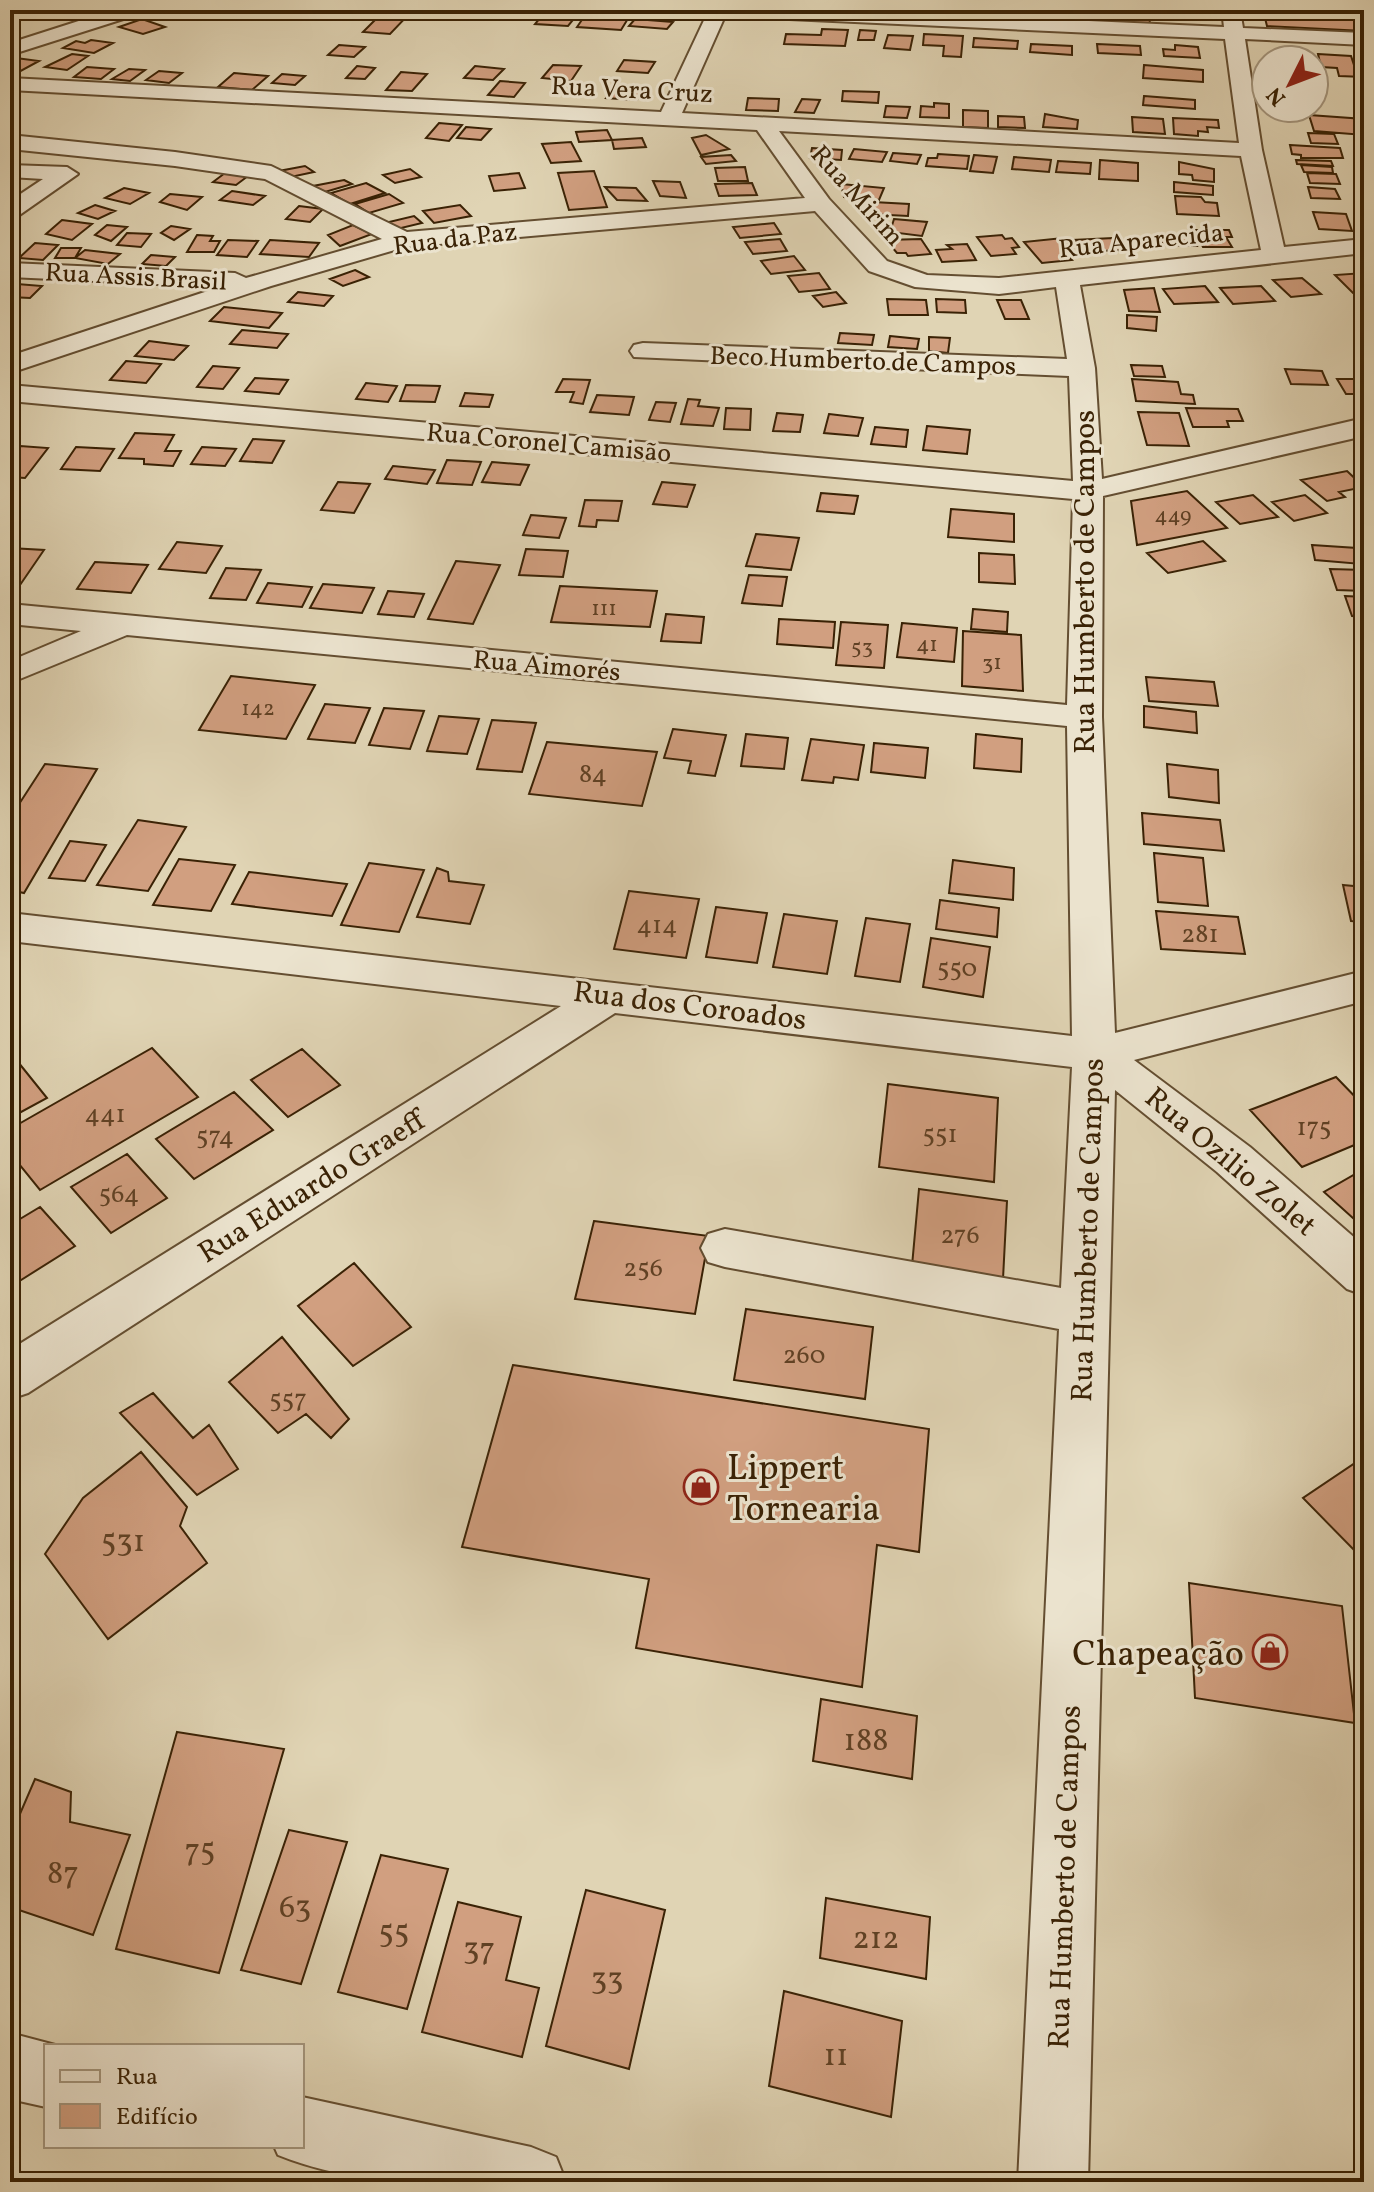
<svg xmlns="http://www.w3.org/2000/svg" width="1374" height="2192" font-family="Vollkorn,serif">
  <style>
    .building { fill: #d19f80; stroke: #3a2205; stroke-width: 2 }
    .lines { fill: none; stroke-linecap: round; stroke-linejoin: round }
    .minor-casing { stroke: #644e31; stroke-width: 4 }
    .minor { fill: #ebe3ce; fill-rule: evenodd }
    .labels { text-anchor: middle; stroke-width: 6; stroke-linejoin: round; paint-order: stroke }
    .far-number-label { font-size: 22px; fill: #604124 }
    .far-street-label { font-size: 26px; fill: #3a2205; stroke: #ebe3ce }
    .number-label { font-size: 26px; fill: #604124 }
    .street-label { font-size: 30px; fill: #3a2205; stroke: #ebe3ce }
    .near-number-label { font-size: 32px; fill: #604124 }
    .near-poi-label { font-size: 36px; fill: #3a2205; stroke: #ebe3ce; text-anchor: start }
  </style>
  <rect width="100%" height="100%" fill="#e0d4b4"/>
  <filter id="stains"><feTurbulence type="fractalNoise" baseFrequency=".0025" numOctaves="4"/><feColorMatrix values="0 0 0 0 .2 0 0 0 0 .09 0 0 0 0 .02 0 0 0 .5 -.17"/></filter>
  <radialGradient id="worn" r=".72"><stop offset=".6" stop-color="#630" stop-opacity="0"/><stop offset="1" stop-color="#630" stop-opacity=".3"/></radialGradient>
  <path class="building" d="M350 10H377L369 17 344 15Z
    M385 10 412 11 390 34 363 32Z
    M427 10H455L447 19 420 18Z
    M1064 10H1084L1086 21H1066Z
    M1121 10 1149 12 1150 25 1120 23Z
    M1157 10H1193V20L1157 18Z
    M1263 10H1364V31L1267 26Z
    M459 11 480 12 473 20 452 18Z
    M544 13 577 15 568 26 535 24Z
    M586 14 629 17 621 30 577 27Z
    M142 19 165 27 143 34 119 27Z
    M635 19 673 22 667 29 629 26Z
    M822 29 848 30 845 46 784 44 786 34 821 35Z
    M860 30 876 31 874 40H858Z
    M924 34 963 36 961 57 943 56 944 46 923 45Z
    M888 35 913 36 910 50 884 48Z
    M974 38 1018 41 1017 49 973 47Z
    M91 40 113 43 94 53 63 48 76 41 85 43Z
    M1031 44 1072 46V55L1030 52Z
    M1097 44 1140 46 1141 55 1098 53Z
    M339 45 365 47 354 57 328 55Z
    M1175 45 1198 47 1200 58 1164 56 1163 49 1175 50Z
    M72 54 88 56 67 70 45 67Z
    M1318 54 1351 56 1355 68H1364V77L1339 76 1337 68 1321 67Z
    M16 58 39 61 17 73 10 72V61Z
    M624 60 655 62 648 73 617 71Z
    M553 65 581 66 571 81 542 78Z
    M1144 65 1203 70V82L1143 78Z
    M357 66 375 68 365 79 346 78Z
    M475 66 504 69 493 80 464 78Z
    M87 67 114 69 101 79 74 77Z
    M129 69 145 70 130 81 112 79Z
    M159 71 182 73 169 83 146 80Z
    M401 72 427 74 412 91 386 90Z
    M234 73 268 76 252 90 218 87Z
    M282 74 305 76 295 85 272 83Z
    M500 81 525 83 514 97 488 95Z
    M615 85 645 87 637 100 606 98Z
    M843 91 879 92 878 103 842 101Z
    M1144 96 1195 100V109L1143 105Z
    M748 98 779 99 778 111 746 110Z
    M802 99 820 100 814 113 795 112Z
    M934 103 949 104V118L920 117 921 106 934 107Z
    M886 106 910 107 907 118 884 117Z
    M963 110 988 111V128L963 127Z
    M1045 114 1078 120 1077 129 1043 127Z
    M1309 115 1364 119V135L1314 131Z
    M998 116 1024 117 1025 128 998 127Z
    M1132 117 1163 119 1165 134 1133 132Z
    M1173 118 1218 120 1219 128 1207 127 1208 132 1198 131V136L1174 134Z
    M439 123 462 125 449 141 426 138Z
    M466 127 491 129 481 140 457 138Z
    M607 130 612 140 579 142 576 132Z
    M1308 133 1334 134 1338 144 1311 143Z
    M706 135 729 149 701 155 692 138Z
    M642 138 646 147 614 149 612 140Z
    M571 142 581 161 551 163 542 144Z
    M1290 145 1340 148 1343 158H1301V155L1292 154Z
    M812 148 842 150 841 160 810 158Z
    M854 149 887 152 882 162 849 159Z
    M893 153 921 155 917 164 890 161Z
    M938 154 969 156 967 169 926 166 928 158H937Z
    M731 155 736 161 706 164 701 157Z
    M974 155 997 157 993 173 970 171Z
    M1014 157 1051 160 1049 172 1012 169Z
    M1100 160 1138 163V181L1099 179Z
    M1296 160 1331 161 1333 166 1297 164Z
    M1058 161 1091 163 1090 174 1056 172Z
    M1179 162 1214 169V182L1193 180 1192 175 1179 174Z
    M1301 165 1332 167 1333 173 1304 172Z
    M305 166 314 172 286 178 279 171Z
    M745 167 748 181H718L715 168Z
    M410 169 421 177 395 183 383 175Z
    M594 171 607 207 569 210 558 173Z
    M225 173 248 176 236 185 213 182Z
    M519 173 525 188 494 191 489 176Z
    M1307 173 1336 174 1340 184 1310 183Z
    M344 180 352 184 325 192 313 186Z
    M653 181 680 182 686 198 660 196Z
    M1174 182 1213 186V195L1174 192Z
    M366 183 385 193 350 204 331 193Z
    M752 183 757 195 719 196 715 184Z
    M841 184 884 188 879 200 844 197Z
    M605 187 636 188 647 201 617 200Z
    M1308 187 1335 189 1340 199 1311 198Z
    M124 188 149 193 130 204 105 198Z
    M232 191 265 196 253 205 220 200Z
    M170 194 202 197 187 210 160 202Z
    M389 194 403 203 369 213 355 204Z
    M1175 196 1201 197 1205 202 1217 203 1219 216 1177 214Z
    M873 202 909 204 908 216 870 214Z
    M95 205 115 211 98 219 78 213Z
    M460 205 471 216 434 223 423 211Z
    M299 206 323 209 310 222 286 219Z
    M1313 212 1346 214 1352 231 1319 229Z
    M414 216 422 223 397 229 389 222Z
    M894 219 927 222 922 236 890 232Z
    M62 220 92 224 72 240 46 234Z
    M774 223 781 234 740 238 733 227Z
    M107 225 127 227 111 241 95 235Z
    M353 225 372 234 340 246 328 235Z
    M171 226 190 229 174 240 161 233Z
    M1195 230H1229L1232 237H1226L1232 247H1203Z
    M127 233 151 234 141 247 117 245Z
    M1159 234 1193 235 1197 246 1163 245Z
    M197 235 213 236 210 241H220L214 252H187Z
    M1002 235 1005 239 1012 238 1019 247 1012 248 1016 254 991 256 977 237Z
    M1063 238 1073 250 1065 252 1072 260 1042 263 1024 242Z
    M1113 238 1122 250 1084 252 1074 240Z
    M780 239 787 251 753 254 745 242Z
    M921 239 931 254 908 256 906 253H897L886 240Z
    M228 240 258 241 247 257 217 255Z
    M270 240 319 243 309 257 260 254Z
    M35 243 58 245 43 260 19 258Z
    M967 244 976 260 942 262 936 250 952 249 947 245Z
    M61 248H81L75 258H55Z
    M85 250 120 254 108 264 75 258Z
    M151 255 175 257 166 266 142 264Z
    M794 256 805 270 771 274 761 261Z
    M355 270 369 277 343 286 330 279Z
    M819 273 830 289 799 292 788 276Z
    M1364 273V292L1353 293 1335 275Z
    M1302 278 1321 294 1291 297 1273 280Z
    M17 284 42 286 30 298 10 297V292Z
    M1205 286 1218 302 1174 304 1163 289Z
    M1261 286 1275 301 1233 304 1220 288Z
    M1154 288 1160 312 1129 311 1124 290Z
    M298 292 333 296 324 306 288 302Z
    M836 292 846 303 823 307 813 296Z
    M887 299 926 300 928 315H889Z
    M936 299 965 300 966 313 937 312Z
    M997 300H1021L1029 319H1005Z
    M224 307 282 313 269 328 210 321Z
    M1127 315 1157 317 1156 331 1127 328Z
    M242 330 288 334 277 348 230 344Z
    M840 333 874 335 872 345 838 343Z
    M890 336 919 339 917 349 888 347Z
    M929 337 950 338 948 353 929 351Z
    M149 341 188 346 174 360 135 356Z
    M126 361 161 364 146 383 110 380Z
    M1131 365 1162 366 1165 377 1134 376Z
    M213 366 239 368 223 389 197 387Z
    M1285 369 1322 371 1328 385 1291 384Z
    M255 378 288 380 279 394 245 391Z
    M563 379 590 380 583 404 570 402 574 392H556Z
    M1132 379 1178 382 1181 394 1193 395 1195 404 1136 401Z
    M1337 379H1364V394H1346Z
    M366 383 397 386 388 402 356 399Z
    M406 385 440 386 435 402 400 401Z
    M465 393 493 395 489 407 460 406Z
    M597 395 634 397 629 415 590 412Z
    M688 399 700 400 698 406 719 408 713 426 681 424Z
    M656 402 676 403 670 422 649 420Z
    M726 408 751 409 750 430 724 429Z
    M1186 408 1238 409 1243 421H1227L1229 427H1193Z
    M1138 412 1179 413 1189 446 1147 445Z
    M777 413 803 415 800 432 773 431Z
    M829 414 863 418 858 436 824 433Z
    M927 426 970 430 967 454 923 450Z
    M875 427 908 430 906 447 871 444Z
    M135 433 174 435 165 451H181L173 466 144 464V459L119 458Z
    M253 439 284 441 272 463 240 461Z
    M20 446 48 448 25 478 10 477V458Z
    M76 447 114 449 100 471 61 469Z
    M202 447 236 449 225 466 191 464Z
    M447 460 481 462 472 485 437 483Z
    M492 462 529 465 520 485 482 482Z
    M393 466 435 470 427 484 385 479Z
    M1347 471 1364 487 1339 492 1345 497 1327 501 1301 480Z
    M338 482 370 484 354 513 321 510Z
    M662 482 695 485 687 507 653 504Z
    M1187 491 1227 528 1137 545 1131 501Z
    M821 493 858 496 854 514 817 511Z
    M1253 495 1278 517 1240 524 1216 502Z
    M1305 495 1327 513 1294 521 1272 502Z
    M585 500 622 501 618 521 597 520 596 527 579 526Z
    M951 509 1014 514V542L948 537Z
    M531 515 566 518 559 538 523 535Z
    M756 534 799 538 791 570 746 566Z
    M1203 541 1225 561 1168 573 1147 553Z
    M177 542 222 546 206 573 159 569Z
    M1312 545 1357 548 1361 564 1315 560Z
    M10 548 44 550 20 585 10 584Z
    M526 549 568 551 563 577 519 575Z
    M979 553 1014 555 1015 584 979 582Z
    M456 561 500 565 473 624 428 619Z
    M95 562 148 565 131 593 77 589Z
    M226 568 261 570 246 600 210 598Z
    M1330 569 1364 570V591L1337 590Z
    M749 575 787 577 782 606 742 603Z
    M268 583 312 587 302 607 257 603Z
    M323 584 374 588 362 613 310 608Z
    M560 586 657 591 650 627 551 622Z
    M388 591 424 594 414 617 378 614Z
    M1345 596 1364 597V617L1352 616Z
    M973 609 1008 612 1007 632 971 629Z
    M666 614 704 617 701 643 661 641Z
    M779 619 835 622 833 648 777 644Z
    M841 622 888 625 884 668 836 665Z
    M902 623 957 628 954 662 897 657Z
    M963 631 1021 635 1023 691 962 686Z
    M231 676 315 685 286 739 199 730Z
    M1146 677 1214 682 1218 706 1149 701Z
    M325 704 370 708 355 743 308 739Z
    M1144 706 1196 712 1197 733 1144 727Z
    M384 708 424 711 410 749 369 745Z
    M439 716 479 719 467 754 427 751Z
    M492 720 536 723 522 772 477 769Z
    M673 729 726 735 715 776 688 773 691 761 664 758Z
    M746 734 788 738 784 769 741 766Z
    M976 734 1022 739 1021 772 974 768Z
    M811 739 864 745 858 780 834 777 833 783 802 780Z
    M547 742 657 752 642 806 529 794Z
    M874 743 928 748 925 778 871 772Z
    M45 764 97 769 24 893 10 890V818Z
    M1167 764 1218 770 1219 803 1169 797Z
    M1142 813 1220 820 1224 851 1144 844Z
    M138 820 186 827 148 891 97 885Z
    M70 841 106 845 85 881 49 878Z
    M1154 853 1203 858 1208 906 1158 902Z
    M179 859 235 865 211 911 153 905Z
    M953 860 1014 868 1013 900 949 893Z
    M369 863 424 870 399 932 341 925Z
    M437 868 448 872 449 881 484 885 470 924 417 917Z
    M249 872 347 884 332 916 232 904Z
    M1343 885 1364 887V922L1351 921Z
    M629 891 699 899 686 958 614 949Z
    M940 900 999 908 997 937 936 929Z
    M716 907 767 913 757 963 706 957Z
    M1156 911 1238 917 1245 954 1161 949Z
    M784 914 837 921 827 974 773 967Z
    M866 918 910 924 900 982 855 976Z
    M931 938 990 947 983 997 923 987Z
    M152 1048 198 1097 40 1190 10 1153V1129Z
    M302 1049 340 1085 288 1117 251 1080Z
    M10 1052 47 1098 10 1118Z
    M1336 1077 1364 1106V1141L1302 1167 1250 1110Z
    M888 1084 998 1098 994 1182 879 1167Z
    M234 1092 273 1130 194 1179 156 1139Z
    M127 1154 167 1198 111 1233 71 1187Z
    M1364 1169V1228L1324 1192Z
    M919 1189 1007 1201 1003 1279 912 1266Z
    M40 1207 75 1246 10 1287V1225Z
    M594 1221 709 1236 695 1314 575 1299Z
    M354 1263 411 1327 353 1366 298 1306Z
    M746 1309 873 1327 865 1399 734 1380Z
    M282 1337 349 1419 331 1438 306 1414 278 1433 229 1382Z
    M513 1365 929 1429 919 1552 877 1545 862 1687 636 1648 649 1579 462 1547Z
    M153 1393 193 1438 209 1425 238 1469 197 1495 120 1413Z
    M141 1452 187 1507 180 1526 207 1563 108 1639 45 1554 83 1498Z
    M1364 1457V1545L1355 1551 1303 1498Z
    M1189 1583 1342 1606 1355 1723 1195 1698Z
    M821 1699 917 1716 912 1779 813 1761Z
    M177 1732 284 1749 219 1973 116 1949Z
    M35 1779 71 1792 70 1822 130 1835 93 1935 10 1907V1837Z
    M289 1830 347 1842 301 1984 241 1970Z
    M381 1855 448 1869 407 2009 338 1992Z
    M586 1890 665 1910 629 2069 546 2046Z
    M826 1898 930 1917 926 1979 820 1958Z
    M458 1902 521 1917 506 1980 539 1988 522 2057 422 2032Z
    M784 1991 902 2021 891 2117 769 2086Z"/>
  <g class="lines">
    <g class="minor-casing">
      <path id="minor" d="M113 10H141L139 14 10 55V43Z
        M703 10H838L1224 27 1222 10H1240L1243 28 1364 33V45L1245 39 1262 150 1284 247 1364 239V253L1080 285 1095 368 1102 479 1364 418V436L1103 496 1102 717 1115 1033 1364 971V1001L1134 1060 1250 1147 1364 1246V1295L1347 1289 1217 1172 1115 1090 1088 2182H1018L1059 1329 725 1267 708 1262 701 1248 708 1234 725 1229 1061 1288 1072 1067 615 1013 28 1393 10 1399V1350L561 1006 10 941V913L1072 1036 1067 726 127 635 10 683V661L81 631 10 624V604L1067 705 1073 499 10 401V385L1073 481 1069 376 634 357 630 351 634 345 643 343 1067 359 1056 287 999 294 915 287 869 271 815 211 405 247 271 286 10 373V356L220 287 10 277V263L235 273 246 278 382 239 265 179 175 166 10 149V135L175 152 271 166 407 232 805 198 757 130 10 90V78L661 112 707 14ZM725 16 1225 39 1239 143 682 113ZM779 131 1241 156 1261 250 999 278 927 275 887 261 829 199Z
        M10 165 67 167 78 174 18 216 10 218V201L43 179 10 177Z
        M10 2033 59 2046H46V2107L10 2099Z
        M302 2097 531 2147 556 2157 566 2182C469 2182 369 2192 278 2155L274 2146H302Z"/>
    </g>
    <use href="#minor" class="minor"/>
  </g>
  <defs>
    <g id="shop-ring" transform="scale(1.8)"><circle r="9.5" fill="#ebe3ce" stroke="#8f2418" stroke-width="1.5"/><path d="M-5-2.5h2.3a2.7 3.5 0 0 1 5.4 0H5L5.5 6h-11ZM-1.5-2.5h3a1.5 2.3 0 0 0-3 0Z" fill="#8f2418"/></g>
  </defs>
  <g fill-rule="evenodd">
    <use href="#shop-ring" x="701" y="1487"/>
    <use href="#shop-ring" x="1270" y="1652"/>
  </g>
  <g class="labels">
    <g class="far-number-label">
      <text x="1173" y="522">449</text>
      <text x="604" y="615">111</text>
      <text x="927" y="651">41</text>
      <text x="862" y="653">53</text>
      <text x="992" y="669">31</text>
      <text x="258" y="715">142</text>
    </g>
    <g class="far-street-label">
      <text transform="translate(632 89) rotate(3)" y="9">Rua Vera Cruz</text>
      <text transform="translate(858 195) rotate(48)" y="9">Rua Mirim</text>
      <text transform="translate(455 238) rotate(-7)" y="9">Rua da Paz</text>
      <text transform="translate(1141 240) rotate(-6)" y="9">Rua Aparecida</text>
      <text transform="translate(136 276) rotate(3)" y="9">Rua Assis Brasil</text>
      <text transform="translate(863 360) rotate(2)" y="9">Beco Humberto de Campos</text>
      <text transform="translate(549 442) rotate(5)" y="9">Rua Coronel Camisão</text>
      <text transform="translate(547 665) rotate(5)" y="9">Rua Aimorés</text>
    </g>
    <g class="number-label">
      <text x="593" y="782">84</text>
      <text x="657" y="933">414</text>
      <text x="1200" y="942">281</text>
      <text x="957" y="976">550</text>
      <text x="105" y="1122">441</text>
      <text x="1314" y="1135">175</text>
      <text x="940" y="1142">551</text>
      <text x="215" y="1144">574</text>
      <text x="119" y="1202">564</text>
      <text x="960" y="1243">276</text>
      <text x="643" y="1276">256</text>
      <text x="804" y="1363">260</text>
      <text x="288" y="1407">557</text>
    </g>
    <g class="street-label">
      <text transform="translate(1084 582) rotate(-90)" y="10">Rua Humberto de Campos</text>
      <text transform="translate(690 1005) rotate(7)" y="10">Rua dos Coroados</text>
      <text transform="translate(1231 1161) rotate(40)" y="10">Rua Ozilio Zolet</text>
      <text transform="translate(311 1186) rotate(-32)" y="10">Rua Eduardo Graeff</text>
      <text transform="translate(1087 1230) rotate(-88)" y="10">Rua Humberto de Campos</text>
      <text transform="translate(1064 1877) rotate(-88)" y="10">Rua Humberto de Campos</text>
    </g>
    <g class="near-number-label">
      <text x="123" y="1551">531</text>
      <text x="866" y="1750">188</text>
      <text x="200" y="1860">75</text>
      <text x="63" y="1883">87</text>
      <text x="295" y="1917">63</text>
      <text x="394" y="1942">55</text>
      <text x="876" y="1948">212</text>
      <text x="479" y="1959">37</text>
      <text x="607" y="1989">33</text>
      <text x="836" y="2065">11</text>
    </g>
    <g class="near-poi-label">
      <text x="727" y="1479">Lippert<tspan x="727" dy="41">Tornearia</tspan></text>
      <text x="1244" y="1665" text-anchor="end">Chapeação</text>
    </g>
  </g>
  <rect width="1374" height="2192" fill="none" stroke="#e0d4b4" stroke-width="40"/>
  <rect x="12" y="12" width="1350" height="2168" fill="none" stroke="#3a2205" stroke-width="4"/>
  <rect x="20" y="20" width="1334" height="2152" fill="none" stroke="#3a2205" stroke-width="2"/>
  <rect x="44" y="2044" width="260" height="104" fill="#ebe3ce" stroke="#a4967e" stroke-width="2"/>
  <rect x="60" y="2070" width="40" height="12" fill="#ebe3ce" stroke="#a4967e" stroke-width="2"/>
  <text x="116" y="2084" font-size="24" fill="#3a2205">Rua</text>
  <rect x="60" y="2104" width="40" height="24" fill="#d19f80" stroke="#a4967e" stroke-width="2"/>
  <text x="116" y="2124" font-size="24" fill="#3a2205">Edifício</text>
  <g transform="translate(1290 84) rotate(228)"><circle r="38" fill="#ebe3ce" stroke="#a4967e" stroke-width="2"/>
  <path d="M0-6L14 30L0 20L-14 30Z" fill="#8f2418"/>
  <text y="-12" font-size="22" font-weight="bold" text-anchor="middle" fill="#3a2205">N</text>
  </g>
  <rect width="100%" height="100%" filter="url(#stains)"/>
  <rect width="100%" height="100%" fill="url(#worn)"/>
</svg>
